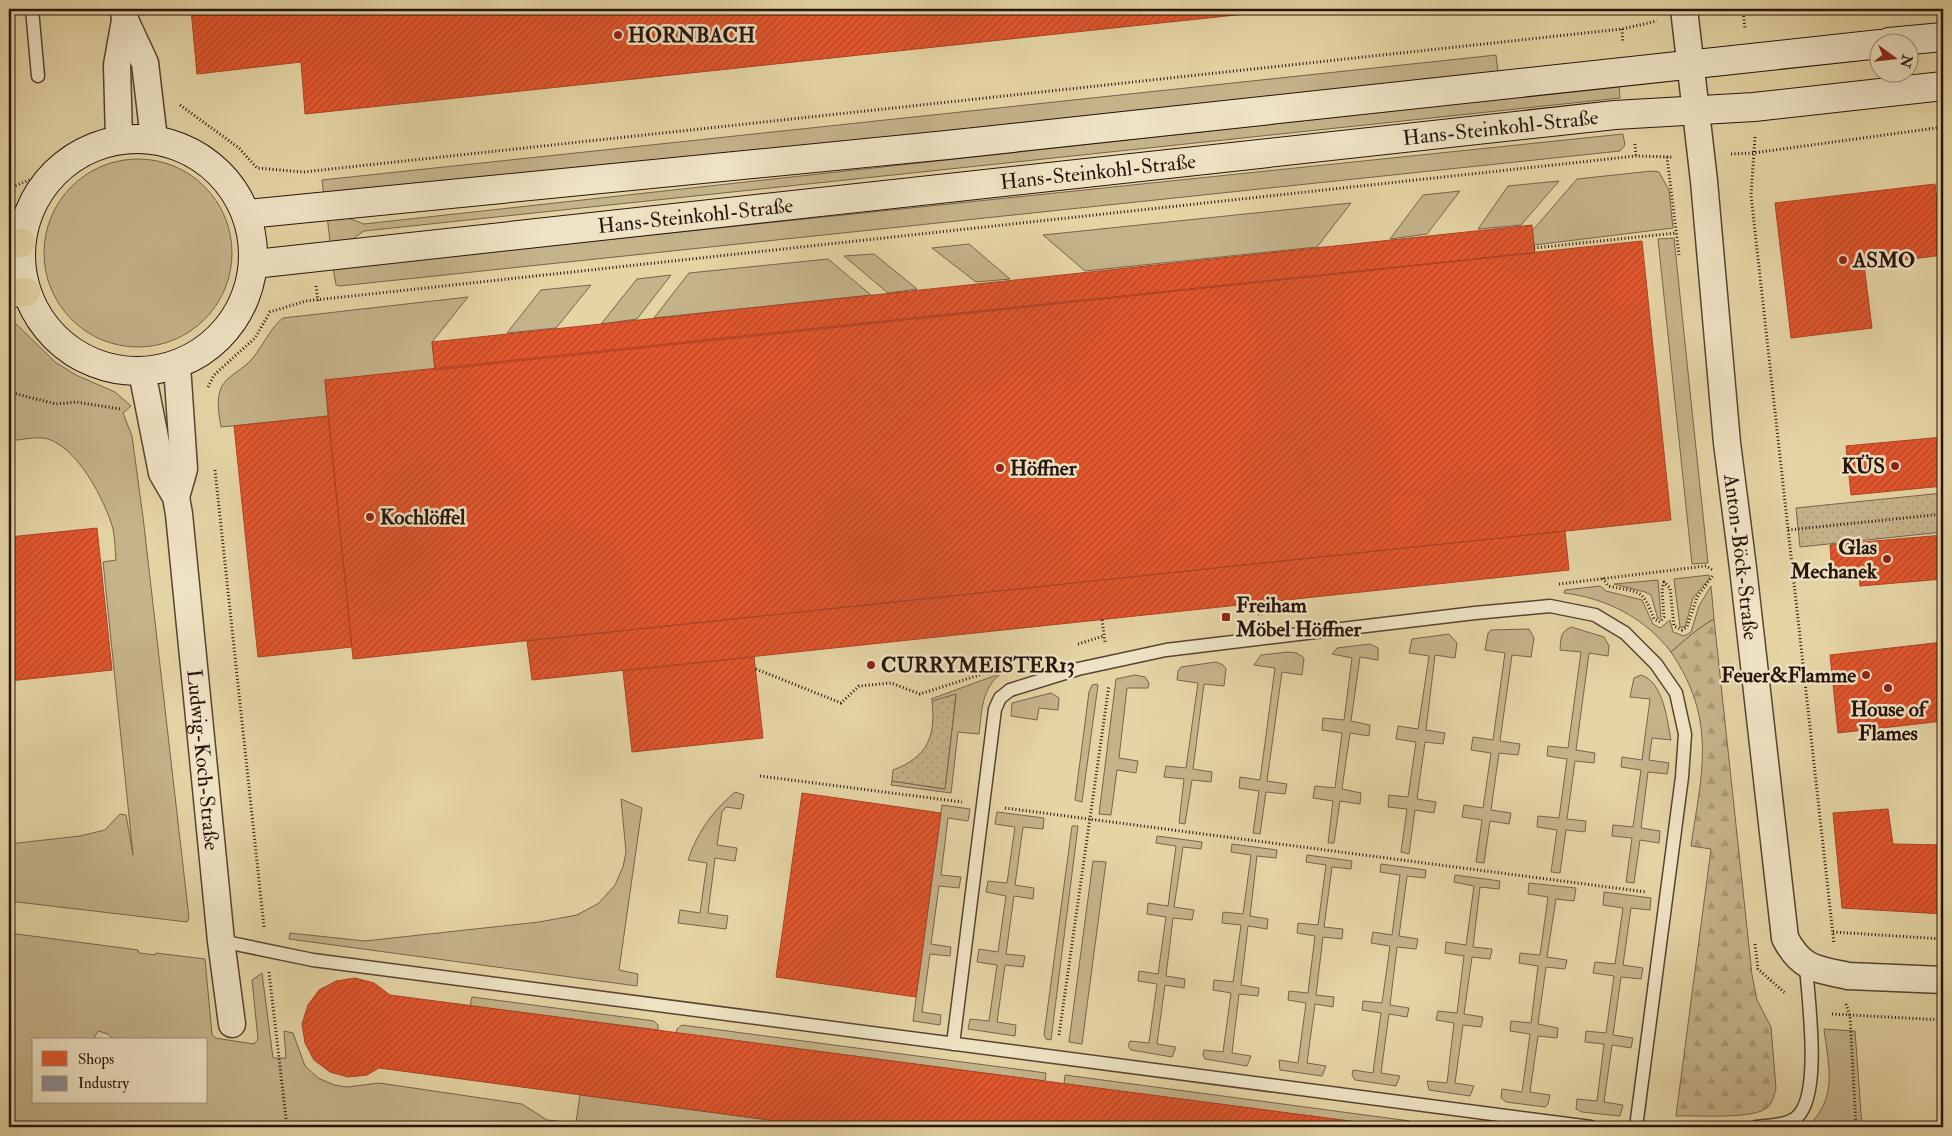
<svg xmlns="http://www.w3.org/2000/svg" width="1952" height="1136" font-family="'IM FELL Double Pica',serif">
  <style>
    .grass { fill: #c5b38a; stroke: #76644c; fill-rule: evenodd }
    .forest { fill: url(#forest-firs); stroke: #76644c }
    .park { fill: url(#park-dots); stroke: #76644c }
    .shops { fill: url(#shops-hatch); stroke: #ac4324 }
    .industry { fill: url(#industry-hatch); stroke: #6f696a }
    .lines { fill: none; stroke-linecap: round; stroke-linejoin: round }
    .service-casing { stroke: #574433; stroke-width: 15 }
    .minor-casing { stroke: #574433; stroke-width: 29 }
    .secondary-casing { stroke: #28140d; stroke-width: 30 }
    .motorway-casing { stroke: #28140d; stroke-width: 30 }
    .path { stroke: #28140d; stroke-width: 3; stroke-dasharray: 1 2.5; stroke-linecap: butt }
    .service { stroke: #eee3c4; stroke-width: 12 }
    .minor { stroke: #eee3c4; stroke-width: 26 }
    .secondary { stroke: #eee3c4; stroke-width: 28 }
    .motorway { stroke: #e5d4a4; stroke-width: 28 }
    .poi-dot { fill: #8f2418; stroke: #eee3c4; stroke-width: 2 }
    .labels { text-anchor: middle; stroke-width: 5; stroke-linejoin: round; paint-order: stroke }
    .poi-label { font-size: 21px; font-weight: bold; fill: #28140d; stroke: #eee3c4; text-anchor: start }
    .street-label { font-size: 21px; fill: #28140d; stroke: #eee3c4 }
  </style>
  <defs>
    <pattern id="forest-firs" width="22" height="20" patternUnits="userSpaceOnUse" patternTransform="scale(1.25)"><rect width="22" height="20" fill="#c5b38a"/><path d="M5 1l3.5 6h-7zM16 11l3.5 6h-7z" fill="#a99976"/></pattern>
    <pattern id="park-dots" width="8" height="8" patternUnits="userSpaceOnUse" patternTransform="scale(1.25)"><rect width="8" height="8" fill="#c5b38a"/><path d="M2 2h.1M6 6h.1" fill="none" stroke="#a99976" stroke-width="1.8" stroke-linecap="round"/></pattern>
    <pattern id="shops-hatch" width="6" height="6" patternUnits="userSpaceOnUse" patternTransform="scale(1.25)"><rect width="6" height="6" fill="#e4572e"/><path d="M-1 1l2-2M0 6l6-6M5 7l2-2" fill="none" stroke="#b94726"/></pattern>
    <pattern id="industry-hatch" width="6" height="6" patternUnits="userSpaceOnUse" patternTransform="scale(1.25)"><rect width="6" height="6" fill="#8d8d92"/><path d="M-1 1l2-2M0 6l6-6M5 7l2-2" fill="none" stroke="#737276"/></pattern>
  </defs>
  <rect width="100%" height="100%" fill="#e5d4a4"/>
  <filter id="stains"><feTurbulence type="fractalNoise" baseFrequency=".004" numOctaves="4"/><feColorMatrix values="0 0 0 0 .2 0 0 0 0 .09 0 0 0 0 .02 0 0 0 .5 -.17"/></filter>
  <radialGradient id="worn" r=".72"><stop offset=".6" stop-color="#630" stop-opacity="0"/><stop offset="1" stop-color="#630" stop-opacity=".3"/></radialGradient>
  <path class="grass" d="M1496 55 1498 72 324 197 322 180Z
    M1619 86 1620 98 364 231 351 240 330 242 327 215H340L364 224Z
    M1623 134 1625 145 1620 151 340 286 336 285 333 268Z
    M44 253a94 94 0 1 1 188 0a94 94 0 1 1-188 0Z
    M1652 171 1659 172 1669 190 1673 228 1534 245 1532 231 1577 179Z
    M1559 181 1521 225 1478 229 1508 186Z
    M1460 191 1427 234 1390 239 1423 195Z
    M1351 203 1317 247 1085 271 1043 235Z
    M1674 238 1708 563 1692 564 1658 239Z
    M969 244 1010 279 976 282 932 248Z
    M874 254 917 289 888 293 844 256Z
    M828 259 871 295 654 318 689 273Z
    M671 275 637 319 601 324 637 279Z
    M591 285 556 328 507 333 541 290Z
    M468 297 432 342 435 370 325 380 328 416 221 427C219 415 216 400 221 388 227 375 243 370 252 359 263 346 270 328 283 318Z
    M9 317 55 362 76 375 115 392 131 406 123 413 132 436 143 517 189 918 187 922 9 901V844L80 836 105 830 120 814 126 815 133 855 103 562 116 560C115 550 115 538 113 529 105 500 76 444 44 438 33 437 19 440 9 441Z
    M1709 575 1710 578 1693 598 1685 627H1680L1674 579Z
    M1658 580 1661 617 1658 619 1651 595 1645 592 1614 584Z
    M1600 586 1606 591 1642 600 1653 624 1660 628 1670 620 1673 632 1684 636 1691 632 1699 606 1711 586 1714 619C1699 627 1684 641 1671 652 1645 618 1606 598 1564 593L1565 590Z
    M1571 627 1604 637 1609 646 1608 656 1589 653 1576 750 1595 753 1594 763 1575 761 1567 819 1586 821 1585 832 1566 830 1560 873 1551 872 1557 830 1537 827 1538 816 1559 818 1567 759 1547 756 1548 746 1568 748 1581 652 1560 650C1561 638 1560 632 1571 627Z
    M1529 629 1534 638 1531 657 1512 655 1500 741 1520 744 1518 755 1499 753 1491 810 1511 813 1509 824 1490 821 1484 863 1476 862 1482 820 1462 817 1464 805 1483 808 1491 753 1471 750 1473 737 1493 740 1505 653 1485 650 1488 633 1491 630Z
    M1449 634 1457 643 1455 658 1435 655 1426 730 1445 733 1443 744 1425 742 1417 799 1436 802 1434 813 1415 810 1409 854 1401 852 1407 809 1388 807 1389 795 1408 797 1416 742 1396 739 1398 726 1418 729 1429 656 1409 653 1412 639Z
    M1370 644 1378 648V660L1360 657 1351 721 1370 725 1369 736 1350 733 1342 789 1361 793 1360 804 1340 801 1334 843H1328L1333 801 1313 798 1315 786 1335 788 1342 733 1322 730 1323 718 1344 720 1352 658 1332 654 1337 648Z
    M1288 652 1297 653 1304 658 1302 675 1282 672 1267 781 1287 784 1285 794 1266 792 1260 834 1253 833 1259 791 1239 788 1240 777 1260 780 1275 668 1254 665 1261 655Z
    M1216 662 1223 665 1226 669 1224 686 1204 684 1193 769 1212 772 1211 782 1192 780 1185 824 1179 823 1184 779 1164 777 1166 766 1186 768 1198 683 1177 680 1178 671 1181 667Z
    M1002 673C981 688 982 711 979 734L958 732 951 793 891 785 892 781 945 789 956 695 935 702 931 699Z
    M1135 675 1145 677 1149 683 1148 688H1127L1119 758 1138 761 1136 773 1117 770 1111 815 1099 814 1116 679Z
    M1641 675C1664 682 1667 721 1671 740L1652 738 1649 760 1669 763 1667 774 1648 772 1641 828 1660 831 1659 843 1640 840 1634 883 1626 882 1632 838 1612 836 1613 825 1633 827 1641 770 1621 767 1622 757 1642 760 1650 699 1630 697 1634 678Z
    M1097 684 1098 685 1082 802 1075 800 1089 692 1092 685Z
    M1051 693 1059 698 1058 710 1039 708 1037 720 1011 716 1012 703Z
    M735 792 744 795 741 809 726 807 722 812 717 845 737 848 735 861 715 858 708 913 728 916 726 929 678 923 680 910 700 913 707 863 688 860C698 831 712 812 735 792Z
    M621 799 642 808 619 970 638 974 637 986 289 939 290 933 365 941 539 922 577 915 599 903 615 885 623 867 626 852Z
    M942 805 970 809 968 821 948 818 941 875 961 877 959 888 939 886 931 944 951 947 950 956 930 954 922 1012 941 1015 940 1025 913 1021Z
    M997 812 1044 818 1043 829 1023 827 1015 885 1034 888 1033 899 1014 896 1006 954 1025 956 1023 967 1005 965 997 1022 1016 1025 1015 1036 968 1029 970 1019 989 1021 997 965 977 962 979 949 998 952 1006 896 986 892 988 881 1007 883 1015 827 995 824Z
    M1072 826H1078L1051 1040 1046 1039 1044 1035Z
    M1157 836 1202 842 1201 849 1183 847 1174 907 1194 910 1192 920 1173 918 1166 976 1185 979 1184 988 1165 985 1157 1044 1176 1047 1172 1057 1131 1050 1128 1046 1130 1041 1149 1043 1157 984 1138 981 1139 971 1158 974 1166 917 1147 914 1148 903 1168 906 1176 846 1156 843Z
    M1232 844 1277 850 1276 858 1257 856 1250 916 1268 919 1267 929 1248 926 1241 985 1259 988 1258 996 1239 994 1232 1053 1251 1056 1247 1066 1205 1059 1203 1055 1204 1050 1223 1052 1231 993 1213 990 1214 980 1233 982 1241 925 1222 923 1223 912 1243 914 1251 855 1231 852Z
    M1307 855 1352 861 1351 869 1332 867 1324 927 1343 929 1342 939 1323 937 1316 995 1334 997 1333 1007 1315 1004 1307 1063 1326 1066 1322 1076 1280 1070 1279 1060 1298 1063 1306 1003 1288 1000 1289 991 1308 993 1315 936 1297 933 1298 923 1318 925 1326 865 1306 862Z
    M1093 861 1106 862 1082 1044 1069 1042Z
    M1381 864 1426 870 1425 878 1407 876 1399 936 1418 939 1416 949 1397 947 1390 1005 1409 1008 1407 1017 1389 1014 1381 1073 1400 1076 1396 1086 1355 1080 1352 1075 1353 1070 1373 1073 1381 1013 1362 1010 1363 1001 1382 1003 1390 946 1371 943 1373 932 1392 935 1400 875 1380 872Z
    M1455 875 1500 881 1499 889 1480 887 1473 947 1492 949 1490 959 1472 957 1464 1014 1483 1017 1481 1027 1463 1025 1455 1083 1474 1086 1470 1096 1429 1090 1427 1081 1447 1083 1454 1023 1436 1020 1438 1011 1457 1013 1464 956 1445 953 1446 942 1466 945 1474 886 1454 882Z
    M1529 883 1576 888 1574 901 1556 899 1547 957 1567 960 1565 969 1546 967 1538 1024 1558 1028 1557 1038 1538 1036 1530 1092 1550 1095 1548 1104 1545 1107 1506 1102 1501 1098 1502 1089 1522 1092 1530 1034 1510 1031 1511 1021 1531 1023 1538 966 1519 963 1520 953 1540 955 1548 897 1528 894Z
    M1604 892 1651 898 1650 910 1631 908 1623 965 1643 968 1641 979 1621 977 1613 1035 1633 1038 1631 1048 1612 1045 1604 1102 1623 1105 1620 1116 1582 1112 1576 1109 1577 1099 1597 1101 1604 1044 1585 1042 1586 1031 1606 1033 1614 976 1593 973 1595 962 1615 964 1623 908 1603 905Z
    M9 933 138 950 139 953 155 955 156 953 205 959 212 1034 215 1038 254 1044 258 1039 252 980 262 973 273 1058H286L284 1031 293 1033 305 1066 318 1078 334 1085 347 1087 379 1083 522 1104 547 1120 576 1123 580 1095 822 1127H9ZM98 1031 108 1034 114 1040H206V1102H34V1040H93Z
    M472 997 654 1021 658 1025V1030L470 1006Z
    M682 1025 1046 1073 1045 1081 676 1033 677 1029Z
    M1824 1029 1855 1031 1862 1127H1807C1838 1098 1829 1068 1824 1029Z
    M1065 1075 1410 1121 1411 1127H1395L1064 1084Z"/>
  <path class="forest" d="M1714 619 1752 975 1757 1000 1771 1027 1776 1089C1774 1095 1773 1102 1768 1107 1755 1120 1696 1115 1676 1116L1711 849 1691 846C1702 771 1717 720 1671 652 1684 641 1699 627 1714 619Z"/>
  <path class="park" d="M1943 493V532L1800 547 1796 508Z
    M956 694 945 789 892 781 893 770C928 757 936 736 932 701Z"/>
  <path class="shops" d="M191 9H1292L305 114 301 62 197 74Z
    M1935 184 1943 255 1864 265 1872 328 1791 338 1775 203Z
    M1532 225 1535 253 435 370 432 342Z
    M1642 241 1671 520 353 659 325 380Z
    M328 416 352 647 258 657 234 426Z
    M1943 437V486L1851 495 1846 446Z
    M97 528 112 670 9 681V537Z
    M1565 531 1569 570 532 680 527 641Z
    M1943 535V579L1860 586 1859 574 1832 576 1830 545Z
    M1943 642V721L1838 733 1830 655Z
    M754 657 763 738 632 752 623 671Z
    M802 793 941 813 916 997 776 977Z
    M1888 809 1893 844 1943 845V914L1842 908 1833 813Z
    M355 978 374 983 390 995 1395 1127H822L379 1068 367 1075 348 1077 330 1072 314 1060 305 1043 302 1024 308 1005 319 990 336 981Z"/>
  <path class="industry" d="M9 29 14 83H9Z"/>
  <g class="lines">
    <g class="service-casing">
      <path id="service" d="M32 9 38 76
        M221 941 313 960 1591 1127
        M953 1044 995 709 1000 698 1010 690 1078 669 1166 650 1475 613 1550 606 1595 615 1625 633 1656 664 1676 693 1685 734 1682 777 1636 1127
        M1756 1127C1769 1125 1786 1126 1797 1117 1822 1095 1808 999 1806 965"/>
    </g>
    <g class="minor-casing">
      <g id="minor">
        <path id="s1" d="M1684 9 1704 181 1727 443 1743 568 1785 938C1801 969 1816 969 1848 976L1943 980"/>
        <path d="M125 20 145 63 154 139"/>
        <path d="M119 139 117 65 125 20 124 9"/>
        <path id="s2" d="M142 372 162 473 176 497 179 514 221 941 232 1024"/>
        <path d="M176 497 184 469 177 365"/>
      </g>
    </g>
    <g class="secondary-casing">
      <g id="secondary">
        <path d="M1889 42 1943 37"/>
        <circle cx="137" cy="255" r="116"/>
        <path d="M247 214 947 145 1880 44"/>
        <path id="s3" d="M254 264 1615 115 1754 107 1943 86"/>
      </g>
    </g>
    <g class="motorway-casing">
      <path id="motorway" d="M9 244 21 243
        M9 293 26 292"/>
    </g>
    <path class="path" d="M1725 9H1754
      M1743 9 1745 29
      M1622 29 1623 43
      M180 105 239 148 257 168 303 172 1622 29 1657 21
      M1755 137 1751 195 1834 944
      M1635 144 1636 156
      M1731 154 1753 153 1943 127
      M1667 157 1679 255
      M9 188 58 169
      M1534 248 1676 233
      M316 286 318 301
      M208 387 214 375 255 338 270 312 306 301 1636 156 1672 157
      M9 392 56 404 76 402 120 409
      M215 470 264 927
      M1788 530 1943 514
      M1603 578 1608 586C1639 593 1642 587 1654 619L1660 622 1664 617 1662 590 1664 582 1670 588 1674 626 1682 630 1687 627 1697 597 1714 574
      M1559 584 1706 566 1713 570
      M1258 614 1272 613
      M1102 620 1105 642
      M1078 644 1104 636
      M756 669 841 703 859 686 891 683 920 694 998 669
      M760 776 962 802
      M1005 808 1646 892
      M1833 932 1943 939
      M1755 944 1758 969 1785 993
      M269 972 287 1127
      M1846 1004 1850 1016 1856 1127
      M1832 1014 1943 1020
      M1059 1035 1109 685"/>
    <use href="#service" class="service"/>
    <use href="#minor" class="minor"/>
    <use href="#secondary" class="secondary"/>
    <use href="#motorway" class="motorway"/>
  </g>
  <g class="poi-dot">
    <circle cx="618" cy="35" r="5"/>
    <circle cx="1843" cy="260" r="5"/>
    <circle cx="1895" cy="466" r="5"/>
    <circle cx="1000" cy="468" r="5"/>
    <circle cx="370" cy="517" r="5"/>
    <circle cx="1887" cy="559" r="5"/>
    <rect x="1221" y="612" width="10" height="10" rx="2.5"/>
    <circle cx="871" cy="665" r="5"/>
    <circle cx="1866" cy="675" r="5"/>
    <circle cx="1888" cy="688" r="5"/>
  </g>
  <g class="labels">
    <g class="poi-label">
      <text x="628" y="42">HORNBACH</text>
      <text x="1853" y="267">ASMO</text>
      <text x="1885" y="473" text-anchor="end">KÜS</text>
      <text x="1010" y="475">Höffner</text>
      <text x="380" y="524">Kochlöffel</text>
      <text x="1877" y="554" text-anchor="end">Glas<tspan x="1877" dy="24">Mechanek</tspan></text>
      <text x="1236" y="612">Freiham<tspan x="1236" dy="24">Möbel Höffner</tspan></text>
      <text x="881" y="672">CURRYMEISTER13</text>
      <text x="1856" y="682" text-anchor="end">Feuer&amp;Flamme</text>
      <text x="1888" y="716" text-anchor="middle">House of<tspan x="1888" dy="24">Flames</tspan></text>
    </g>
    <g class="street-label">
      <text dy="7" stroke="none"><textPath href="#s3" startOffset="1254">Hans-Steinkohl-Straße</textPath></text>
      <text dy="7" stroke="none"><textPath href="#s3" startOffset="849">Hans-Steinkohl-Straße</textPath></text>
      <text dy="7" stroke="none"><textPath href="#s3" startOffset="444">Hans-Steinkohl-Straße</textPath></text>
      <text dy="7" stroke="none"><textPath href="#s1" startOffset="551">Anton-Böck-Straße</textPath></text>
      <text dy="7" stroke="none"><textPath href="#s2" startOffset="395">Ludwig-Koch-Straße</textPath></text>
    </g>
  </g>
  <rect width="1952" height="1136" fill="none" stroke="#e5d4a4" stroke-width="30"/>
  <rect x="10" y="10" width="1932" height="1116" fill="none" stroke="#28140d" stroke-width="2.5"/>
  <rect x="15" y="15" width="1922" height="1106" fill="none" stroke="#28140d"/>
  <rect x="32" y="1038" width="175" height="65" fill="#eee3c4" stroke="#9f907b"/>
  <rect x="42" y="1051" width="25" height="15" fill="#e4572e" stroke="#9f907b"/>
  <text x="78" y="1064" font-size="15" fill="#28140d">Shops</text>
  <rect x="42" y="1076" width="25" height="15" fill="#8d8d92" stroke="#9f907b"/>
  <text x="78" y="1088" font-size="15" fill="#28140d">Industry</text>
  <g transform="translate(1894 58) rotate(105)"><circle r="24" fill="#eee3c4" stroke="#9f907b"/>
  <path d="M0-4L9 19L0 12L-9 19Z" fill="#8f2418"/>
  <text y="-8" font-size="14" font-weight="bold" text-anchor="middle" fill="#28140d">N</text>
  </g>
  <rect width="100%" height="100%" filter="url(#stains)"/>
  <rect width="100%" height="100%" fill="url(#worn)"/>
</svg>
